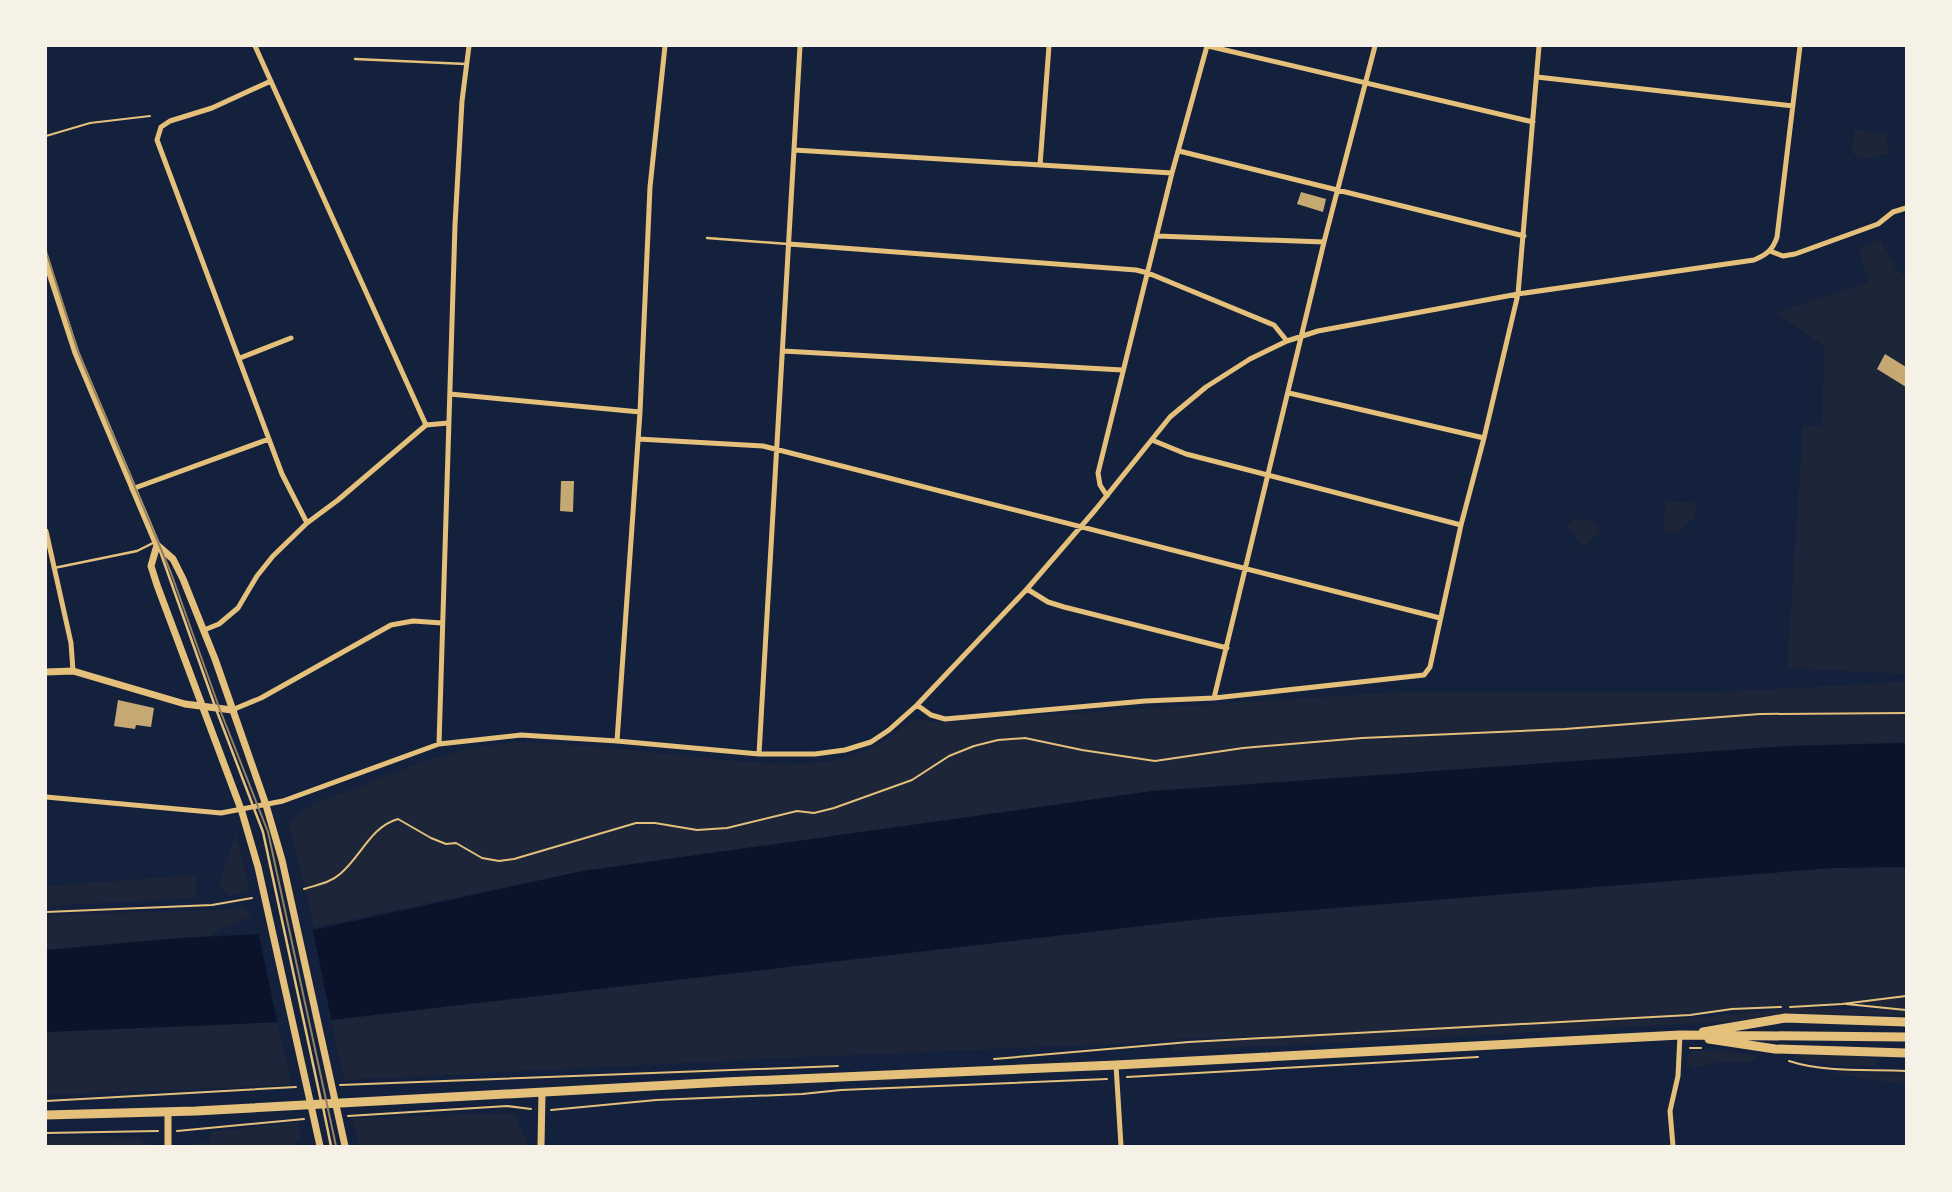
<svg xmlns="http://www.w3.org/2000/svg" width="1952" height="1192" font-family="'Varela Round',sans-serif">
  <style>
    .green { fill: #1d2539; fill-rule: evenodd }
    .water { fill: #0b132b }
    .pier { fill: #14213d }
    .building { fill: #c6a872 }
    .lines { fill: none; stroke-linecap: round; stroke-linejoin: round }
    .path { stroke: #e5c07b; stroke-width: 2 }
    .service { stroke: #e5c07b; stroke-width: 2.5 }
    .minor { stroke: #e5c07b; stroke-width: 5 }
    .tertiary { stroke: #e5c07b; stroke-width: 7 }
    .primary { stroke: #e5c07b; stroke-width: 9 }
    .tram { stroke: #918062; stroke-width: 2 }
  </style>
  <rect width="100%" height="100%" fill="#14213d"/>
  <path class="green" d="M1855 130 1886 134 1889 153C1875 157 1860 165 1851 150Z
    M1880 239 1896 269 1906 277V674L1787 668 1803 426 1822 427 1824 346 1776 313 1869 282 1858 248Z
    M1665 501 1696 503 1695 517 1678 532 1664 533Z
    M1575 519 1592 520 1601 532 1583 547 1567 526Z
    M1906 682V742L1787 746 1153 791 583 871 314 927 289 827C298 805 334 796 356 788 412 765 468 741 529 743 591 744 654 753 715 759 760 763 809 770 853 755 875 748 894 735 912 720L946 722 1396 692H1719Z
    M236 834 249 891 230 896 221 889 220 880Z
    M1906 867V1015L1779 1014 1732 1022 1704 1023 1174 1051 1171 1049 1174 1045 1187 1044 1313 1035 1190 1038 1134 1043 784 1058 344 1080 331 1020 1210 918 1832 868ZM1842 1004 1903 1010 1795 1008 1702 1017 1523 1025Z
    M196 875V898L46 906V886Z
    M243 907 252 916 222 928 210 936 46 950V915L221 910Z
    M278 1022 291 1085 46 1095V1032Z
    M1693 1051H1725L1754 1055 1756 1059 1749 1062H1721L1692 1068 1688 1063 1687 1057Z
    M1795 1055 1856 1056 1877 1059V1066L1831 1065 1794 1059Z
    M1826 1072 1906 1073V1085Z
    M514 1113 529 1146H359L352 1118Z
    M298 1122 301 1137 292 1146H193L197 1143H210L211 1132Z
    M46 1136 141 1137 147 1146H46Z"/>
  <path class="water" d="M1906 743V867L1832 868 1210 918 331 1020 46 1032V950L179 938 303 932 583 871 1153 791 1787 746Z"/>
  <path class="pier" d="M312 927 332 1023 278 1026 258 931Z"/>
  <path class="building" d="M1301 192 1326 199 1323 212 1297 204Z
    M1885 354 1906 367V387L1877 369Z
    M561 481H574L573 512 560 511Z
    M118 700 154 708 151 727 136 725 135 729 114 726Z"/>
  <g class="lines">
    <path class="path" d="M46 136 90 123 150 116
      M304 889C316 885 330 883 340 874 361 857 370 827 398 819L431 838 446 844 456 843 482 858 499 861 514 859 636 823H655L697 830 727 828 797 811 814 813 834 808 912 780 949 756 974 746 998 740 1025 738 1082 750 1155 761 1243 748 1362 738 1565 729 1760 714 1906 713
      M46 912 212 905 252 898
      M1846 1004 1906 1010
      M1790 1007 1842 1004 1906 996
      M1690 1048H1701
      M994 1059 1189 1042 1690 1015 1732 1009 1781 1007
      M1789 1061C1826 1073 1868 1069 1906 1071
      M1127 1077 1478 1057
      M340 1085 838 1066
      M46 1101 296 1087
      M551 1110 656 1100 802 1094 841 1090 1107 1079
      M348 1116 507 1106 531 1109
      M177 1131 304 1119
      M46 1133 158 1131"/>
    <path class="service" d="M355 59 466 64
      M707 238 788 244
      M160 551 216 709 263 832 321 1101
      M54 568 137 551 155 542
      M323 1107 331 1146"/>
    <path class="minor" d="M255 46 426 425
      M1208 46 1533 122
      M1537 77 1793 106
      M271 81 212 108 170 121 161 127 157 140 282 474 307 523
      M794 150 1172 173
      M1179 151 1524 236
      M1040 165 1049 46
      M1157 236 1324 242
      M789 244 1136 270 1148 273 1274 325 1287 341
      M1770 251 1783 256 1795 254 1878 224 1893 212 1906 208
      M783 351 1122 370
      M240 358 291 338
      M1289 393 1484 438
      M450 394 640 412
      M638 439 763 446 1440 618
      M1152 440 1186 454 1461 525
      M132 489 269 439
      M1107 496 1100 485 1098 473 1172 173 1207 46
      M46 531 71 643 73 671
      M1027 589 1048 602 1064 607 1227 648
      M204 630 219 624 238 608 257 576 273 556 307 523 338 500 426 425 448 423
      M1214 698 1324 242 1375 46
      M917 705 931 715 945 719 1145 701 1214 698 1424 675 1430 667 1461 525 1484 438 1518 294 1539 46
      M232 710 261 698 391 625 413 621 442 623
      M617 741 640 412 650 187 665 46
      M439 744 455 225 462 101 469 46
      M759 754 800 46
      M46 797 221 813 283 801 439 744 521 735 617 741 759 754H815L845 750 871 742 889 730 917 705 1027 589 1096 509 1170 417 1206 387 1250 359 1287 341 1318 331 1518 294 1754 260C1766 255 1773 250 1777 237L1800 46
      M1116 1065 1121 1146
      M1673 1146 1670 1111 1678 1076 1680 1035"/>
    <path class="tertiary" d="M46 261 76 353 157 545 173 559 183 579 215 659 266 805 282 860 345 1146
      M157 545 151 566 157 585 242 812 258 867 320 1146
      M46 672 73 671 185 704 232 710
      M168 1146V1112
      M541 1146 542 1092"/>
    <path class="primary" d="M1703 1032 1785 1018 1906 1022
      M1709 1039 1775 1049 1906 1053
      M46 1115 196 1111 725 1082 1116 1065 1680 1035 1906 1037"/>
    <path class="tram" d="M46 251 78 352 171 573 220 710 268 832 336 1146"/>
  </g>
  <rect width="1952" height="1192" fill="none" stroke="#f6f1e7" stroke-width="94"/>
</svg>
